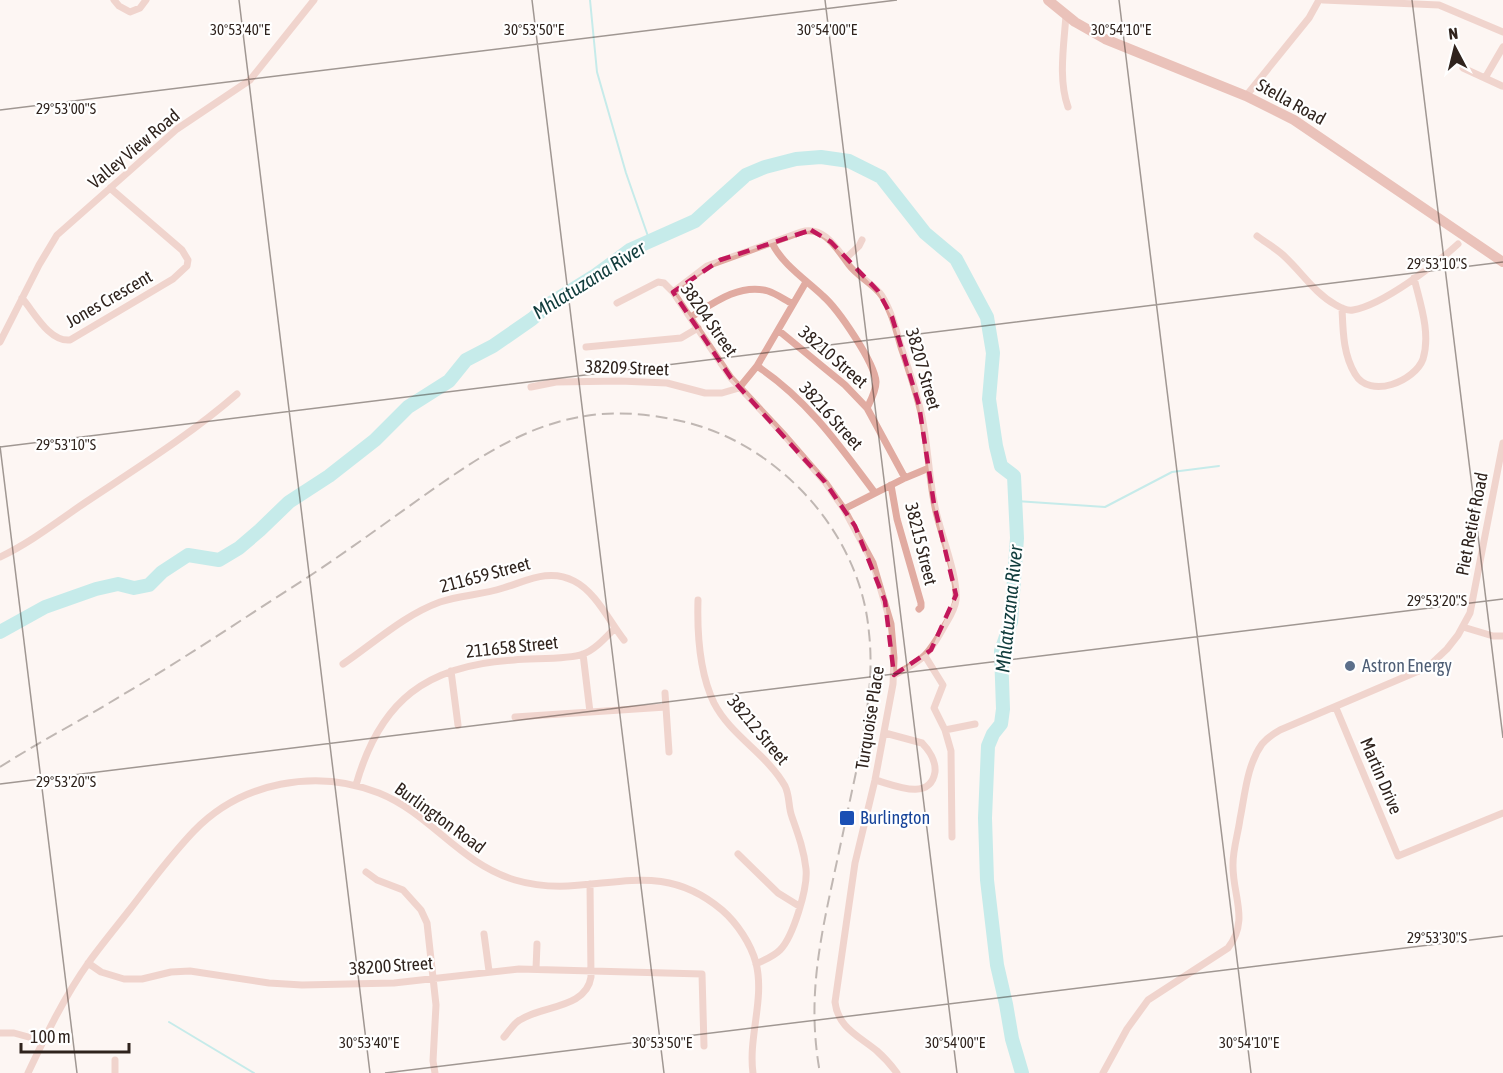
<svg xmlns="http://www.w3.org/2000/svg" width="1503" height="1073" font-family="'Asap Condensed',sans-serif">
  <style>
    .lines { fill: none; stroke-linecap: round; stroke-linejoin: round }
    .stream { stroke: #84dee0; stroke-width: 2 }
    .river { stroke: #84dee0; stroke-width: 14 }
    .minor { stroke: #e1aba1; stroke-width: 7 }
    .secondary { stroke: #d28476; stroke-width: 10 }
    .rail { stroke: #766c67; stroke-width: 2; stroke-dasharray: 12 6; stroke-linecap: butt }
    .marked { fill: none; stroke: #c2185b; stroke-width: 4.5; stroke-dasharray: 12 8; stroke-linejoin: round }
    .ticks { fill: none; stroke: #2f231d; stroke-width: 1.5; stroke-opacity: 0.45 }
    .service-dot { fill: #5c6f8a; stroke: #fff; stroke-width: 2 }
    .transit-dot { fill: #1a4fb4; stroke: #fff; stroke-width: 2 }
    .labels { text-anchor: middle; stroke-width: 4.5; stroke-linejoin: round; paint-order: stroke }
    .street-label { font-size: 18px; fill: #2f231d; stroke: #fff }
    .service-label { font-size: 18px; fill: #4e5e75; stroke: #fff; text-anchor: start }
    .transit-label { font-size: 18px; fill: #164399; stroke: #fff; text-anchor: start }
    .water-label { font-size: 20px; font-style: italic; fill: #103c3c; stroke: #fff }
    .ticks-label { font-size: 15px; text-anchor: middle; fill: #2f231d; stroke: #fff; stroke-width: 4.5; stroke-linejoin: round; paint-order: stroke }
  </style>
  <rect width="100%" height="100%" fill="#fdf6f3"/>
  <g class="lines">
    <path class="stream" d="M590 0 597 72 626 173 650 242
      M1016 501 1105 507 1172 472 1219 466
      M169 1022 254 1073"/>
    <path class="river" d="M0 632 45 607 96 589 118 584 134 588 149 585 162 572 188 555 219 560 239 548 260 530 289 502 329 476 375 440 408 407 449 381 466 360 493 346 532 319 551 303 596 275 630 250 695 221 746 175 765 167 796 159 821 157 849 161 881 177 925 233 956 259 987 317 993 353 989 399 996 446 1001 466 1014 476 1017 538 1011 622 1001 651 1003 709 1001 724 993 734 988 746 985 818 987 880 997 965 1006 1004 1012 1039 1022 1073"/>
    <path class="minor" d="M114 0 119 6 130 12 140 8 146 0
      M1323 0 1439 5 1503 32
      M1066 15C1064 45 1058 79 1068 107
      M1463 68 1502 86
      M1485 78 1503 47
      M1246 96 1309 18 1319 0
      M1257 236C1265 242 1275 248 1283 255 1301 271 1314 293 1336 305 1341 308 1347 311 1353 310 1383 305 1436 264 1458 244
      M772 243C783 265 805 279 823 296 838 309 875 363 876 382 876 391 871 400 867 408
      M845 259 859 246 862 240
      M673 292 707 266 801 232C824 225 837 249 849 265 858 277 874 284 882 296 892 312 896 330 901 347 909 370 917 394 922 417 928 447 929 478 935 507 940 533 958 575 956 600 955 609 949 618 945 625 929 654 924 660 894 675
      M22 298C34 312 49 342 70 340L173 279 187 266 188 260 182 250 110 188
      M617 303 658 282 664 283 673 292 731 378 785 436 825 482 844 509 873 563 891 624 894 658 893 684 875 780 855 863 835 1002C838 1028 859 1036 877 1051 885 1058 891 1065 897 1073
      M1342 308C1343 331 1343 354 1355 374 1370 400 1415 381 1423 359 1431 333 1420 303 1414 278
      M691 317C713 303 740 283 768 291 777 294 785 300 793 304
      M778 330 845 385 867 408 905 478
      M0 342 39 265 57 235 177 129 250 80 314 0
      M586 347 681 338 698 328
      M757 366C807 399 840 446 875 493
      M531 387 556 382 620 381 667 383 705 393H722L739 388 757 366 806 282
      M891 485 897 519 921 603V607L919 609
      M844 509 905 478 929 468
      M0 557C30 543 58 521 86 502 137 468 190 435 237 394
      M698 600C697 634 699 672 714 703 731 736 767 754 785 786 790 796 788 807 792 817 798 834 804 850 806 869 808 888 793 937 780 950 773 957 764 960 756 964
      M1463 627 1493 636H1503
      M583 654 590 712
      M925 656 943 685 934 708 945 730 951 751 952 837
      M343 664C374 643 404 615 440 602 460 595 482 595 503 588 527 581 549 568 574 581 596 592 609 621 624 640
      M451 671 458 725
      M665 693 669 752
      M1336 708 1398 856 1503 813
      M515 717 666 707
      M945 730 975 724
      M875 780C894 785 930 802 935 772 936 761 929 750 922 743L885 733
      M356 785C380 700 427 665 514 660 532 658 568 660 583 654 595 650 606 637 615 628
      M738 854 778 893 799 906
      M366 872 377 880 403 890 421 910 427 923 436 1005 433 1061 435 1073
      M484 934 489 971
      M88 963 101 972 124 979H142L171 972 190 971 269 983 302 985 394 983 519 969 702 974 704 1046
      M536 969 537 944
      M0 1033H14L43 1041
      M504 1037C508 1033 512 1026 517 1022 538 1005 586 1010 591 977L590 884
      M28 1073C46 1035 64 997 89 962 102 944 117 926 131 908 151 882 171 855 194 831 241 782 316 768 379 793 431 814 459 863 515 880 592 903 651 850 722 910 737 923 751 944 756 963 765 999 748 1037 753 1073
      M115 1073V1060
      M1103 1073 1127 1029 1148 1000 1228 948C1250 920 1232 895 1233 864 1233 849 1238 834 1240 819 1245 794 1247 765 1262 744 1267 738 1273 734 1280 730L1428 667 1447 649 1458 635 1470 613 1503 443"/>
    <path class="secondary" d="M1048 0 1075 22 1105 39 1246 96 1294 120 1503 262"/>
    <path class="rail" d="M0 767C39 742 80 721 119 697 177 663 232 626 288 590 329 564 369 535 408 507 495 445 563 395 676 420 716 428 753 447 784 474 831 514 864 572 869 633 874 677 866 719 858 763 850 800 842 838 834 875 819 944 807 1002 820 1073"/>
  </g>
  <path d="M0 0H1503V1073H0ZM811 230 831 242 878 291 892 317 919 405 934 504 956 595 931 650 894 675 885 601 855 526 825 482 731 378 673 292 720 260Z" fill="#fdf6f3" fill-opacity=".55" fill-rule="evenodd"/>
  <path class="marked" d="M811 230 831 242 878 291 892 317 919 405 934 504 956 595 931 650 894 675 885 601 855 526 825 482 731 378 673 292 720 260Z"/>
  <path class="ticks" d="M239 0 370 1073M532 0 664 1073M825 0 957 1073M1119 0 1251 1073M1412 0 1503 738M0 110 897 0M0 446 77 1073M0 447 1503 262M0 784 1503 599M385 1073 1503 936"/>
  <circle class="service-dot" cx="1350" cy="666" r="6"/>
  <rect class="transit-dot" x="839" y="810" width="16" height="16" rx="3"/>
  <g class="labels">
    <g class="street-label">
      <text transform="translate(1291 102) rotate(29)" y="6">Stella Road</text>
      <text transform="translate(134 149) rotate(-40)" y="6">Valley View Road</text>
      <text transform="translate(109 299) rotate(-30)" y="6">Jones Crescent</text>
      <text transform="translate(709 320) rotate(55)" y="6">38204 Street</text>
      <text transform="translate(833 357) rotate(41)" y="6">38210 Street</text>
      <text transform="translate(627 368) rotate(2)" y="6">38209 Street</text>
      <text transform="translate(923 369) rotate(74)" y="6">38207 Street</text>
      <text transform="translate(831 416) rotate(48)" y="6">38216 Street</text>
      <text transform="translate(1472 524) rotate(-79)" y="6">Piet Retief Road</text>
      <text transform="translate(921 544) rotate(76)" y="6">38215 Street</text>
      <text transform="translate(485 575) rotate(-15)" y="6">211659 Street</text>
      <text transform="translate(512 647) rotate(-6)" y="6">211658 Street</text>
      <text transform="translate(870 718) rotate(-81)" y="6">Turquoise Place</text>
      <text transform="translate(758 730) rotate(50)" y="6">38212 Street</text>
      <text transform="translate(1381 776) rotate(67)" y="6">Martin Drive</text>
      <text transform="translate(440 818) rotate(36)" y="6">Burlington Road</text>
      <text transform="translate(391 966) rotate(-4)" y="6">38200 Street</text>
    </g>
    <g class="service-label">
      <text x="1362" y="672">Astron Energy</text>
    </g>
    <g class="transit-label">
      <text x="860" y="824">Burlington</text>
    </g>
    <g class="water-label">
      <text transform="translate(589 280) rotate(-32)" y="7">Mhlatuzana River</text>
      <text transform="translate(1009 609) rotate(-84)" y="7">Mhlatuzana River</text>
    </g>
  </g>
  <g class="ticks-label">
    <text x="240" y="35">30°53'40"E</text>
    <text x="534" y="35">30°53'50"E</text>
    <text x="827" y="35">30°54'00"E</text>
    <text x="1121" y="35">30°54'10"E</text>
    <text x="66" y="114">29°53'00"S</text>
    <text x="1437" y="269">29°53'10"S</text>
    <text x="66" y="450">29°53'10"S</text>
    <text x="1437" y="606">29°53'20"S</text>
    <text x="66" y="787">29°53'20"S</text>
    <text x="1437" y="943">29°53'30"S</text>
    <text x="369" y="1048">30°53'40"E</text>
    <text x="662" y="1048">30°53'50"E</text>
    <text x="955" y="1048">30°54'00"E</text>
    <text x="1249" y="1048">30°54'10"E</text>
  </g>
  <g transform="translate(1455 48) rotate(353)" stroke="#ffffff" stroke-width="4.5" paint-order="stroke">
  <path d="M0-4.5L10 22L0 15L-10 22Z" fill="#2f231d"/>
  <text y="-9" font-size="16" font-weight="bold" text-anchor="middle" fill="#2f231d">N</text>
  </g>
  <path d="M21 1043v9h108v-9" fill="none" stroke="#2f231d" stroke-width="3"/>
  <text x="30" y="1043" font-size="18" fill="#2f231d" stroke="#ffffff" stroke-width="4.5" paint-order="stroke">100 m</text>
</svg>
